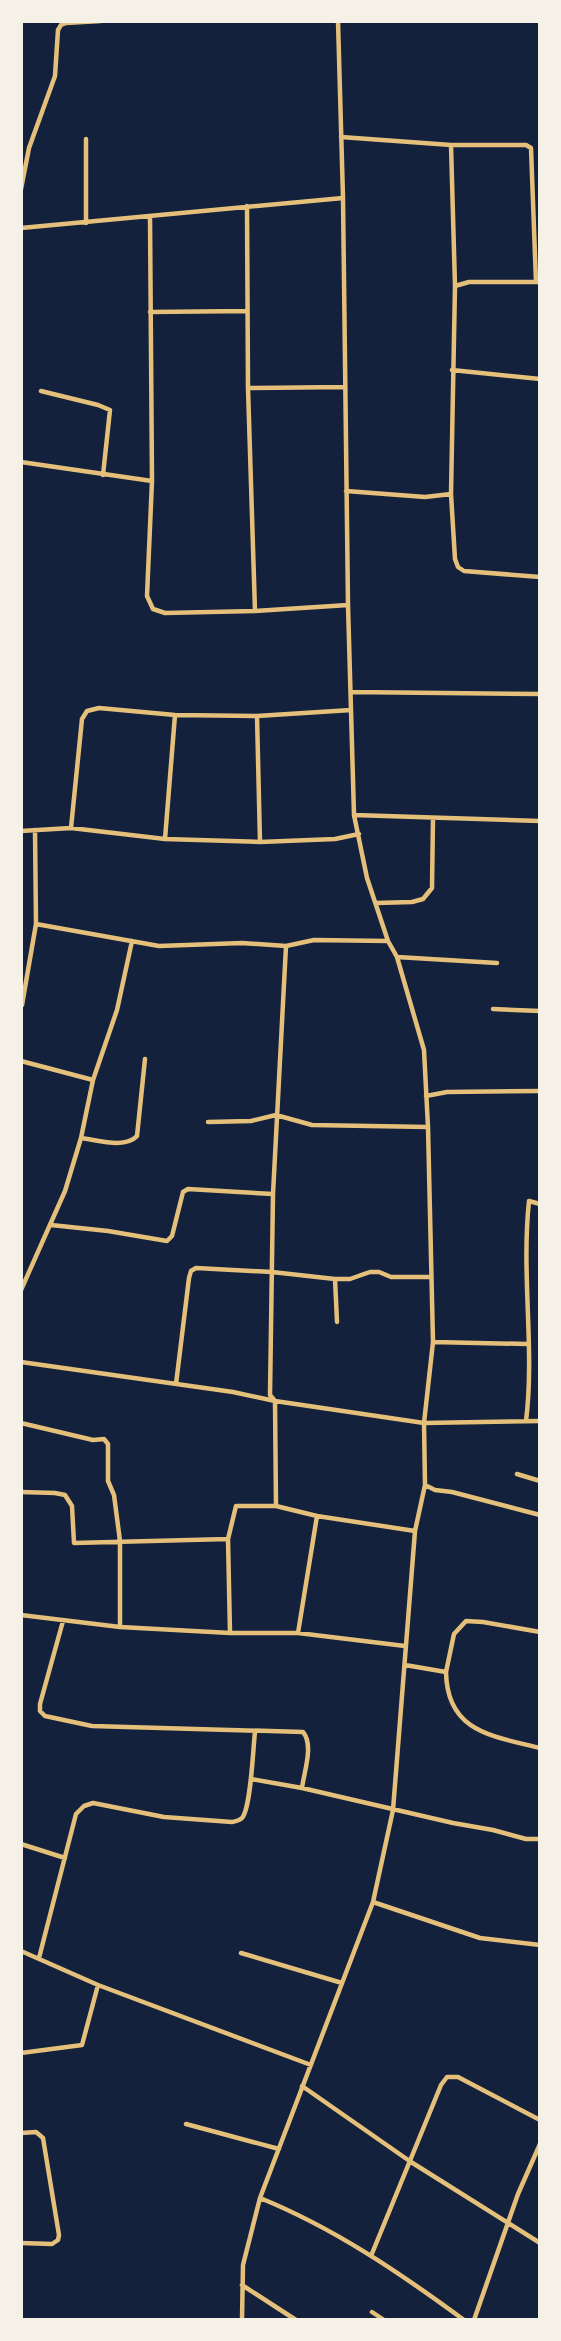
<svg xmlns="http://www.w3.org/2000/svg" width="561" height="2341" font-family="'Archivo Narrow',sans-serif">
  <style>
    .lines { fill: none; stroke-linecap: round; stroke-linejoin: round }
    .minor { stroke: #e5c07b; stroke-width: 4.5 }
  </style>
  <rect width="100%" height="100%" fill="#14213d"/>
  <g class="lines">
    <path class="minor" d="M341 137 451 145H526L531 148 536 282
      M86 139V223
      M451 145 455 286 451 494 455 559 458 567 464 571 540 577
      M21 189 29 148 55 76 58 30 61 25 66 23 101 21
      M247 206 248 388 255 611
      M150 217 152 481 147 596 153 609 165 613 255 611 348 605
      M21 228 343 198
      M455 286 469 282H540
      M150 312 247 311
      M452 370 540 379
      M248 388 344 387
      M41 391 98 405 110 410 103 475
      M21 462 152 481
      M346 491 425 497 451 494
      M351 692 540 694
      M257 716 260 842
      M354 815 540 821
      M71 828 82 719 87 711 99 708 175 715 257 716 351 710
      M21 831 71 828 165 839 260 842 335 839 359 834
      M165 839 175 715
      M376 903 412 902 423 899 432 888 433 819
      M36 924 159 946 242 943 286 946 314 940 388 941
      M397 957 497 963
      M22 1005 36 924 35 830
      M493 1009 540 1011
      M21 1061 93 1080
      M426 1096 447 1092 540 1091
      M208 1122 251 1121 276 1115 312 1125 428 1127
      M81 1138C98 1140 125 1149 137 1136L145 1059
      M51 1225 108 1231 167 1241 172 1236 183 1192 188 1189 273 1194
      M335 1279 337 1322
      M21 1290 65 1191 81 1138 93 1080 117 1010 132 941
      M433 1342 527 1344
      M21 1362 233 1392 275 1401 424 1423 540 1421
      M176 1384 189 1278 191 1271 196 1268 272 1272 335 1279H350L370 1272H379L391 1277H431
      M526 1421C535 1349 521 1276 529 1201L540 1204
      M21 1423 93 1440 104 1439 108 1444V1481L114 1495 120 1541V1627
      M517 1474 540 1481
      M425 1485 435 1490 452 1492 540 1515
      M21 1492 55 1493 65 1495 72 1506 74 1543 228 1539
      M276 1506 275 1401 270 1395 273 1194 286 946
      M21 1615 120 1627 230 1633H298L405 1646
      M63 1621 40 1704V1711L45 1716 92 1726 303 1732C314 1745 304 1772 302 1788
      M230 1633 228 1539 236 1506H276L317 1516 415 1531
      M298 1633 317 1516
      M405 1665 446 1672C447 1732 492 1736 540 1748
      M446 1672 454 1634 466 1621 483 1622 540 1632
      M251 1779 302 1788 453 1823 493 1830 526 1839H540
      M21 1844 65 1858
      M373 1902 480 1938 540 1945
      M21 1951 98 1985 311 2065
      M241 1953 342 1983
      M39 1958 76 1814 84 1806 93 1803 164 1817 232 1822C237 1821 239 1821 242 1818 251 1808 253 1748 255 1732
      M21 2053 82 2045 98 1985
      M302 2086 411 2162 540 2243
      M186 2124 279 2149
      M21 2133 36 2132 43 2138 59 2235 58 2240 52 2244 21 2243
      M260 2198C334 2228 400 2273 464 2320
      M371 2256 441 2085 447 2077H458L540 2120
      M242 2285 296 2320
      M372 2312 384 2320
      M242 2320 243 2265 260 2198 373 1902 393 1810 415 1531 425 1485 424 1423 433 1342 428 1127 424 1050 397 957 388 941 367 878 354 815 348 605 343 198 338 21
      M474 2320 518 2194 540 2144"/>
  </g>
  <rect width="561" height="2341" fill="none" stroke="#f6f1e7" stroke-width="46"/>
</svg>
